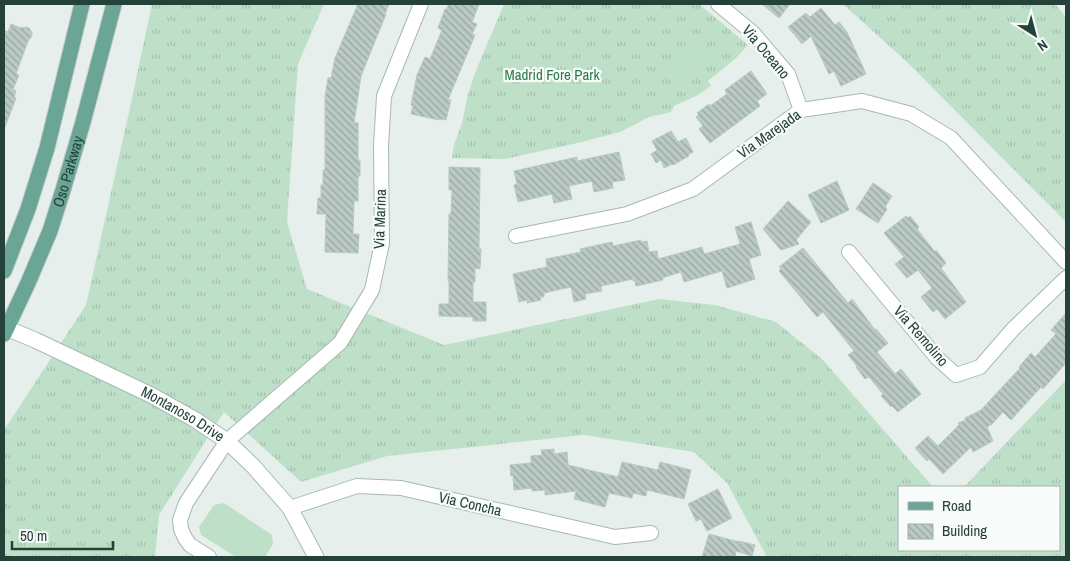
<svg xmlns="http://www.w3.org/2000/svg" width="1070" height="561" font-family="'Archivo Narrow',sans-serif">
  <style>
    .grass { fill: url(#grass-tufts) }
    .pitch { fill: #bfe0c8 }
    .building { fill: url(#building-back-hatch); stroke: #b8c9c2 }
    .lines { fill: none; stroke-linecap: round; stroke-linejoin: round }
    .street-casing { stroke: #a8b8b2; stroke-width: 16 }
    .secondary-casing { stroke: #a4bbb3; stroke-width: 17 }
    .primary-casing { stroke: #c2cac8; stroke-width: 17 }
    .street { stroke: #fff; stroke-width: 14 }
    .secondary { stroke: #fff; stroke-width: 15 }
    .primary { stroke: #6aa596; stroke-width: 15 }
    .labels { text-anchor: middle; stroke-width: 4.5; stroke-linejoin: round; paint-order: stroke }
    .street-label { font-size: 15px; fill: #24423a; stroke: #f7fbf9 }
    .park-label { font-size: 15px; fill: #2d7a4b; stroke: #f7fbf9 }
  </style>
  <defs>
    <pattern id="grass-tufts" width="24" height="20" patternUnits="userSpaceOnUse" patternTransform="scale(1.25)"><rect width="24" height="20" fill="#bfe0c8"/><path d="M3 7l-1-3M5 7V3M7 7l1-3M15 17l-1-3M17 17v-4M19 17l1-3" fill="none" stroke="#a4c1ad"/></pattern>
    <pattern id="building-back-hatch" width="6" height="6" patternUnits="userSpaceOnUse" patternTransform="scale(1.25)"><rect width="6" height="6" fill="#bbcac4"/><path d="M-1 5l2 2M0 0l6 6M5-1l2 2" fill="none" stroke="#98a6a0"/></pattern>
  </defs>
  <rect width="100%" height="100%" fill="#e6efeb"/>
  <path class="grass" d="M152 4H324L298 64 287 222 307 289 444 345 659 299 715 305 776 322 823 360 933 487H899V550H1059V487H964L1066 380V557H767L727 483 694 452 584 435 387 456 301 482 224 412 159 515 155 557H4V430L86 305 131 103Z
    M504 4H699L748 45 736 58 708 81 711 86 698 95 674 106 671 112 649 117 620 132 582 142 505 159 452 158 454 145 462 123 468 94 475 73Z
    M843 4H1055L1066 17V222L908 63Z"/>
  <path class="pitch" d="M673 60a15 15 0 1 1 30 0a15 15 0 1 1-30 0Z
    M224 503 272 535 273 544 265 557H236L201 535 199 527 214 505Z"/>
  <path class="building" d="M358 4H389L385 14H386L361 76 354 123H358V160H360V176H358V201H354L353 234H359L358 253 325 252 326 214H317L318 198H321V185H323V170H325V97L328 78H331L335 58Z
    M449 4H479L472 22 477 24 472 34 475 35 448 100H451L446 120 440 119 439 120 411 114 413 106 411 105 417 75 425 57 430 59 442 30 438 28 445 9 446 10Z
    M762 4H790L779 18Z
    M821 8 835 25 839 22 847 32 866 74 841 86 834 71 829 74 811 36 802 44 788 27 806 13 810 17Z
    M11 24 21 28 26 27 29 28 32 33V36L28 41 16 74 19 75 13 89 16 91 14 97 16 98 5 127H4V30L8 32Z
    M751 71 767 94 757 101 760 106 710 143 699 129 703 126 696 117 699 115 697 113 709 104 710 106 727 94 725 90Z
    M671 131 678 142 686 138 693 152 688 155 689 156 673 165 672 164 664 168 661 160 656 163 651 154 657 150 652 141Z
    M619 152 625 180 612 182 613 188 594 192 592 181 569 186 572 199 554 203 552 194 518 202 514 185 517 184 514 171 577 157V161Z
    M449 167 480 168 479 249H481L480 269 475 268V282H473V302H486V321H473V317L439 316V304H449V282L448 281 449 214H451L452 190H449Z
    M837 181 849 210 821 223 808 195Z
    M873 183 892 196 885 207 887 209 878 223 856 209Z
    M788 201 811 222 796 240 799 244 781 250 763 229Z
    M906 216 908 218 910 216 919 227 917 229 935 252 936 250 946 263 941 268 966 302 945 319 937 309 933 312 921 297 932 288 918 270 907 278 895 264 904 257 884 233Z
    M751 222 761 255 749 259 755 279 727 288 722 271 684 282 681 272 662 278 663 280 636 286 635 281H633V279L601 286 602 291 585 294 586 299 574 302 571 287 544 293V297H540L541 300 527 303V300L519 302 513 274 547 267 546 259 581 252 580 249 612 242 613 246 641 240V242L647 241 649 252 657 251 658 259 702 247 704 254 740 244 735 227Z
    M803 248 848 303 852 299 875 330 876 329 888 343 877 352 895 374 901 369 921 394 898 412 892 406 891 407 881 396 883 394 869 377 865 379 856 367 857 366 848 355 854 351 823 312 817 317 779 271 781 269 779 267Z
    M1066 313V363L1043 389 1041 387 1011 420 1003 412 992 424 987 427 993 441 973 452 971 447 943 474 929 459 927 461 915 448 928 436 938 446 959 425 958 423 966 420 965 418 981 410 1020 368 1019 367 1031 353 1035 357 1056 334 1051 330Z
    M554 449V454L567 452 568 465 618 477 622 462 658 470 660 462 691 470 684 499 647 490 646 496 633 493 632 498 609 493 605 507 574 499 576 491 545 495V490L532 491V488L514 490 513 475 511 476 510 465 531 463V456L542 455 541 450Z
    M718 489 732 518 707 531 701 519 696 521 688 504Z
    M709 534 739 542 738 545 739 541 755 545 752 556 736 551 735 557H702Z"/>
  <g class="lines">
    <g class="street-casing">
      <path id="street" d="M718 4 753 33 788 74 801 110
        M516 236 627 214 693 189 801 110 862 101 911 114 951 138 1066 262
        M849 252 937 358 956 375 980 367 1013 329 1066 278
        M290 508 357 486 401 488 615 537 651 533
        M209 557 190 545 185 538 181 529 180 520 186 503 227 441 340 343 372 290 382 243 381 146 384 96 421 4"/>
    </g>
    <g class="secondary-casing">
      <g id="secondary">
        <path id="s1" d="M4 327 35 340 151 395 194 419 227 441 253 466 290 508 316 557"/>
      </g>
    </g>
    <g class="primary-casing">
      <g id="primary">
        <path d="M4 271 28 209 47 148 82 4"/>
        <path id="s2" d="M4 334 28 283 50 231 63 190 83 122 114 4"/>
      </g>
    </g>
    <use href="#street" class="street"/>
    <use href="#secondary" class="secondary"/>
    <use href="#primary" class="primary"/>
  </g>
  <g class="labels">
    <g class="street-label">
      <text transform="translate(766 52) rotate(50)" y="5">Via Oceano</text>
      <text transform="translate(769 134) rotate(-35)" y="5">Via Marejada</text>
      <text dy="5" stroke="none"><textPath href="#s2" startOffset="175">Oso Parkway</textPath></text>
      <text transform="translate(380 219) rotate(-88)" y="5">Via Marina</text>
      <text transform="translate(921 336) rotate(49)" y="5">Via Remolino</text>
      <text dy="5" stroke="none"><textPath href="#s1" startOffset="199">Montanoso Drive</textPath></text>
      <text transform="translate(470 504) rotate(13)" y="5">Via Concha</text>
    </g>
    <g class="park-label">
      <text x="552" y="80">Madrid Fore Park</text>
    </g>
  </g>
  <rect width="1070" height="561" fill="none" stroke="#24423a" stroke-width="10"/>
  <rect x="898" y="486" width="162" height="65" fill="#f7fbf9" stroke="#a3b1ad"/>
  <rect x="908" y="502" width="25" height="8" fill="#6aa596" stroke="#a3b1ad"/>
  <text x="942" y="511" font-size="15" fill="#24423a">Road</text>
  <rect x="908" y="524" width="25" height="15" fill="url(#building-back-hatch)" stroke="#a3b1ad"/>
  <text x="942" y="536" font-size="15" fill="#24423a">Building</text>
  <g transform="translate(1035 35) rotate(144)" stroke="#f7fbf9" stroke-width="4" paint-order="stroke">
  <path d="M0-4L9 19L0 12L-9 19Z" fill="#24423a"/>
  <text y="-8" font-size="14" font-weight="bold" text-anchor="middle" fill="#24423a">N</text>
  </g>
  <path d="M12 541v8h101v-8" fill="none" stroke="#24423a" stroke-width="2.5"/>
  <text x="20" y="541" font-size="15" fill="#24423a" stroke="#f7fbf9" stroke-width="4" paint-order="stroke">50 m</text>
</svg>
